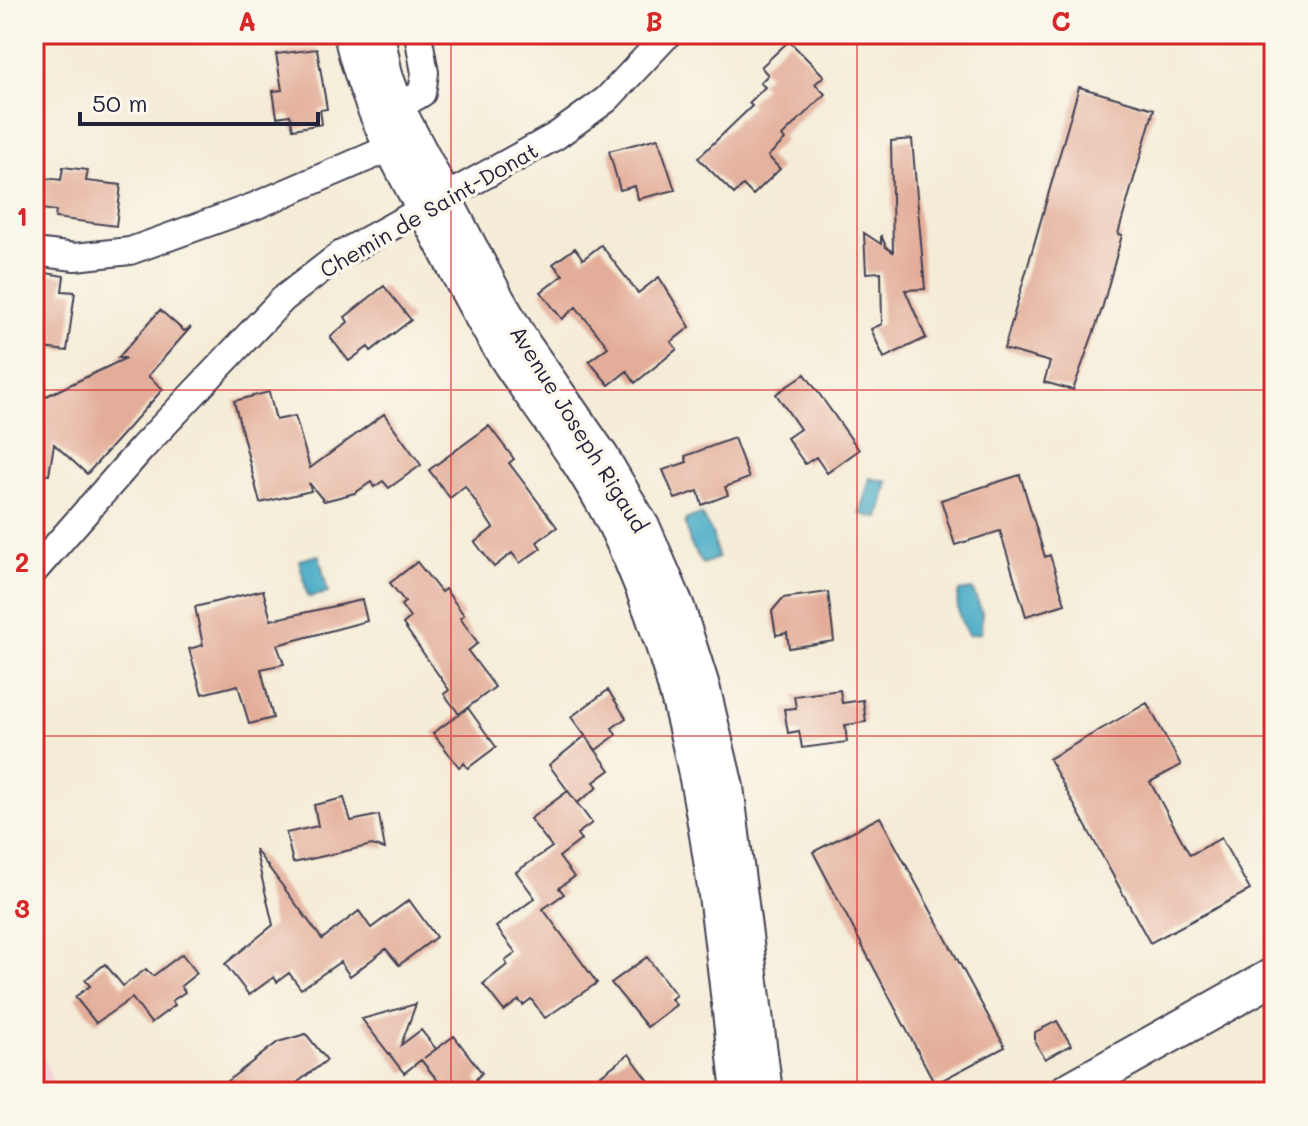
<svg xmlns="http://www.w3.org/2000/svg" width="1308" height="1126" font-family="Mali,sans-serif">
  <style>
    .built { fill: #f6cfd8 }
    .water { fill: #46abc6; stroke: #346680; stroke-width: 2 }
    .building { fill: #e3ad9a }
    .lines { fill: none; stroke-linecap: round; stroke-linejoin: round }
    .minor-casing { stroke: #424052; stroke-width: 30 }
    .tertiary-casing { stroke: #424052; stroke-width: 36 }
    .secondary-casing { stroke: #424052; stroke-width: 40 }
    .minor { stroke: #fff; stroke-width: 26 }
    .tertiary { stroke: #fff; stroke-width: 32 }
    .secondary { stroke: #fff; stroke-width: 36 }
    .grid { fill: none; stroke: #d62828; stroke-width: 2; stroke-opacity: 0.55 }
    .labels { text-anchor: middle; stroke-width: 7; stroke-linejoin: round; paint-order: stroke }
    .street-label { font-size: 22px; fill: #22223b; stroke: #fbf7ec }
    .neatline { fill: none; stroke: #d62828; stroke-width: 3 }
    .grid-label { font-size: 26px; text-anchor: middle; font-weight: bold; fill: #d62828 }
  </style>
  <rect width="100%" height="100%" fill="#fbf7ec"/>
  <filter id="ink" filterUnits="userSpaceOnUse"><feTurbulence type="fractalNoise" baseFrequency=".0125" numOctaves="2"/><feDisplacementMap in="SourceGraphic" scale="16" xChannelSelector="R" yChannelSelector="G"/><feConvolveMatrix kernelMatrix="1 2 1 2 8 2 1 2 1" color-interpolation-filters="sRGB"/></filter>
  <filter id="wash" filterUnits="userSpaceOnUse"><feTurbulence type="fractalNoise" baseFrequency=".006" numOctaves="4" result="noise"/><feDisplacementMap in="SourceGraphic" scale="32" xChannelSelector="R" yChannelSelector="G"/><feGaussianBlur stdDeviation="1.8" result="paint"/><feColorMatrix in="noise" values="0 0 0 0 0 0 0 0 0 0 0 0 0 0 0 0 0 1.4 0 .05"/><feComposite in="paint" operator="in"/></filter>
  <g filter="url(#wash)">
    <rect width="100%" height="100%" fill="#f4ecd7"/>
    <path class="built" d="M34 1030 56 1092H34Z"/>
    <path class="water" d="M870 478 888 482 879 518 860 514Z
      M701 514 712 533 718 558 703 564 690 543 685 520Z
      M319 555 328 593 308 597 299 560Z
      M972 589 982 612 981 633 968 635C960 621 954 606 959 591Z"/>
    <g id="blocks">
      <path class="building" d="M789 41 824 76 815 84 825 94 782 136 785 140 768 156 780 169 753 195 743 185 734 194 698 158 752 106 749 103 765 87 760 83 768 75 761 67Z
        M317 49 327 109 320 110 322 124 293 129 290 115 277 117 273 91 282 90 276 54Z
        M1079 87 1154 109 1118 234 1122 235 1102 309 1073 390 1044 382 1050 362 1004 349Z
        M658 138 675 190 638 199 635 186 620 190 609 151Z
        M912 139 925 289 905 290 926 338 884 358 871 329 882 324 881 272 866 273 864 233 881 244V235L886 247 893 252 891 141Z
        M63 167 88 170 86 181 121 185 116 226 55 218 56 211 41 209 46 178 61 180Z
        M601 245 638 293 659 277 690 327 671 342 677 349 635 383 627 371 609 385 589 361 608 347 576 307 562 319 541 292 563 275 553 264 575 248 583 259Z
        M34 271 64 276 62 291 75 292 67 351 34 347Z
        M384 286 411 320 371 351 368 347 349 361 330 337 348 322 345 317Z
        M160 310 184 331 191 327 148 376 163 389 87 474 54 444 49 475 34 474V402L126 358H118Z
        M805 374 859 450 827 473 816 457 805 464 787 438 800 429 776 394Z
        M269 392 276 420 295 416 310 468 384 414 421 465 389 488 383 481 374 487 371 482 355 493 324 501 309 483 311 491 260 503 234 401Z
        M489 426 514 459 509 463 557 527 537 542 541 548 520 563 512 553 494 567 475 542 493 528 465 486 450 498 429 470Z
        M734 438 749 478 725 487 728 495 702 505 698 491 675 499 663 470 687 462 685 456Z
        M1020 475 1045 557 1050 555 1065 604 1026 616 1000 531 955 545 941 500Z
        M417 562 441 592 445 589 464 615 460 618 478 643 468 651 495 687 459 714 444 694 449 690 403 624 410 618 401 605 405 602 390 583Z
        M263 590 271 620 362 600 367 621 277 645 284 664 261 669 273 718 249 724 238 685 202 694 189 649 203 645 195 607Z
        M828 592 834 641 789 648 787 633 776 635 772 611 783 598Z
        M608 690 626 718 612 728 616 735 596 750 571 717Z
        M840 690 842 703 863 700 866 722 845 725 847 742 802 748 799 731 788 733 784 709 796 708 794 696Z
        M1147 703 1181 765 1150 782 1190 855 1221 838 1250 890 1150 943 1049 759Z
        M468 708 496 747 468 768 464 763 459 767 433 733Z
        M585 736 610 770 594 782 598 787 577 803 549 765Z
        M568 791 592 823 577 834 581 840 559 857 574 877 559 888 564 894 543 909 597 983 545 1018 531 999 523 1005 519 1000 504 1011 483 984 507 965 505 961 516 953 496 927 535 898 516 872 552 847 530 819Z
        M344 798 351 821 379 815 385 849 372 845 293 863 286 833 318 826 314 805Z
        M880 817 1005 1047 935 1084 813 852Z
        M255 849 322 939 359 911 371 928 409 900 436 937 399 965 386 949 350 976 340 962 301 989 289 973 277 982 274 977 249 995 225 964 273 925Z
        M182 954 197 973 181 986 185 992 172 1001 175 1005 151 1023 132 998 96 1023 75 997 90 986 85 980 105 964 123 986 146 969 153 976Z
        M647 957 676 995 671 999 676 1005 647 1027 611 983Z
        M416 1004 401 1045 421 1030 436 1049 424 1058 454 1036 482 1073 476 1079 485 1092H447L421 1060 404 1073 362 1019Z
        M1057 1021 1071 1045 1045 1059 1035 1042V1032Z
        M306 1034 327 1060 298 1082 306 1092H213L278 1042Z
        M629 1054 657 1092H579Z"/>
    </g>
  </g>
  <g filter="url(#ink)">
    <use href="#blocks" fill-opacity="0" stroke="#424052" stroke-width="2"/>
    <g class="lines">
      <g class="minor-casing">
        <path id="minor" d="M383 116 422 93 425 73 418 34
          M34 252 75 257 130 251 255 206 390 148
          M34 571 142 448 283 299 340 255 556 136 607 99 668 34"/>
      </g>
      <g class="tertiary-casing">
        <path id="tertiary" d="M350 34C365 103 397 161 430 222 456 271 480 319 510 365 548 420 589 472 618 533 702 710 716 900 738 1092
          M378 34 386 75 398 108 498 299 525 345 602 456 645 530 678 607 703 686 727 787 766 1092"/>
      </g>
      <g class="secondary-casing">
        <path id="secondary" d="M1067 1092 1274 976"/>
      </g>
      <use href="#minor" class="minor"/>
      <use href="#tertiary" class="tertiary"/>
      <use href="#secondary" class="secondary"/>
    </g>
  </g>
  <path class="grid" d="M451 34V1092M857 34V1092M34 390H1274M34 736H1274"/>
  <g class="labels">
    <g class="street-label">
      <text transform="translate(429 210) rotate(-30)" y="8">Chemin de Saint-Donat</text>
      <text transform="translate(579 429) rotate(58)" y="8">Avenue Joseph Rigaud</text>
    </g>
  </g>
  <rect width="1308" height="1126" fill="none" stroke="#fbf7ec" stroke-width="88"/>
  <path d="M80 112v12h238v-12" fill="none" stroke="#22223b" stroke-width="4"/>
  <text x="92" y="112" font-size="24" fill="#22223b" stroke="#fbf7ec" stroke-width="6" paint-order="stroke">50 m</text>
  <rect x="44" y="44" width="1220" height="1038" class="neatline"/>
  <g class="grid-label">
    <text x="247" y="31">A</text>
    <text x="654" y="31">B</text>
    <text x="1061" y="31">C</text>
    <text x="22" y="226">1</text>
    <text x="22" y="572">2</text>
    <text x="22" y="918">3</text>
  </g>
</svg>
